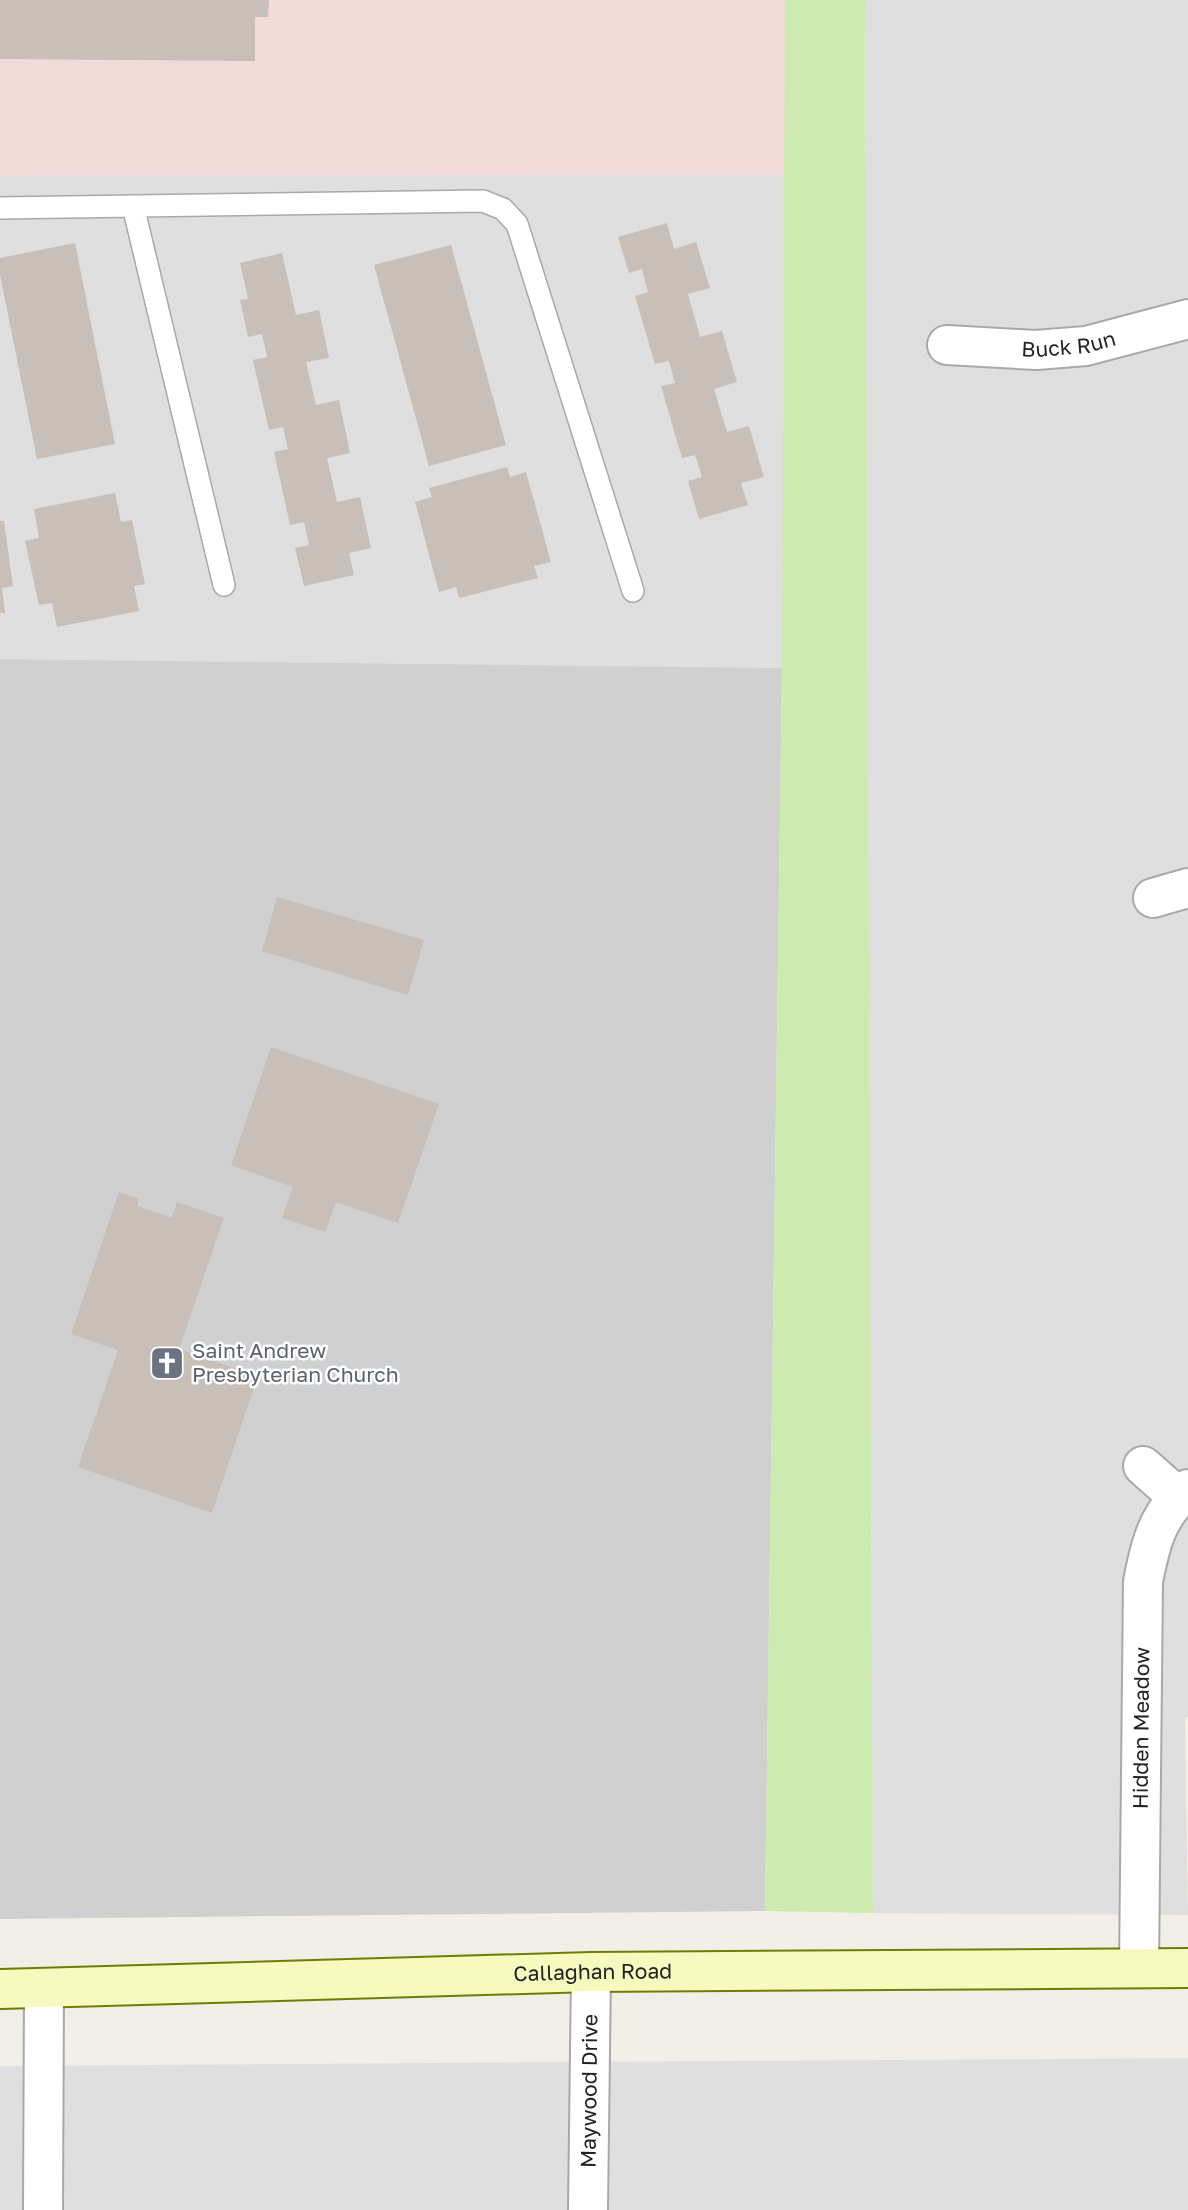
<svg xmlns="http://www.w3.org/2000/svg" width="1188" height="2210" font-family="'Golos Text',sans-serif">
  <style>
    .residential { fill: #e0dfdf }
    .commercial { fill: #f2dad9 }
    .religious { fill: #d0d0d0 }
    .grass { fill: #cdebb0 }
    .building { fill: #c7bfb8 }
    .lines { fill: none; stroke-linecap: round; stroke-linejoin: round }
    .lane-casing { stroke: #a9a9a9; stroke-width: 24 }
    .street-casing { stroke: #a9a9a9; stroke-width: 42 }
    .secondary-casing { stroke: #707d05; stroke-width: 42 }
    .lane { stroke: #fff; stroke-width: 21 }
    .street { stroke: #fff; stroke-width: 38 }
    .secondary { stroke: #f7fabf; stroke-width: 38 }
    .labels { text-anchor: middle; stroke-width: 5; stroke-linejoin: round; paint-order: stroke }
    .street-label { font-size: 21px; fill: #222; stroke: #fff }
    .worship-label { font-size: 21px; fill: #5b616d; stroke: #fff; text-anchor: start }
  </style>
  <rect width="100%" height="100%" fill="#f2efe9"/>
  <path class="residential" d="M865 0H1188V1717L1185 1718 1188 1915 873 1913Z
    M785 175 782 668 0 659V176Z
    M1188 2058V2210H0V2066Z"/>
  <path class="commercial" d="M0 0H785V175L0 176Z"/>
  <path class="religious" d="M0 659 782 668 765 1911 0 1919Z"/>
  <path class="grass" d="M785 0H865L873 1913 765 1911 782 668Z"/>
  <path class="building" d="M0 0H269L268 17H255V61L0 59Z
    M667 223 674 249 696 242 710 288 688 294 700 337 722 331 737 382 714 389 727 432 749 426 764 477 741 483 748 505 699 519 688 481 702 477 695 455 682 458 661 386 675 383 669 361 655 364 635 296 648 292 642 269 629 273 618 237Z
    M75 243 115 444 37 459 0 275V258Z
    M451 245 506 445 429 466 374 265Z
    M282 253 296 315 319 310 329 358 306 362 316 405 339 400 350 453 327 458 337 502 360 497 371 548 349 553 354 575 304 586 295 548 309 545 304 522 290 525 274 452 288 449 283 427 269 430 253 360 267 357 262 334 248 337 240 300 248 299 240 263Z
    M507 467 510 477 526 472 551 562 534 566 538 578 459 598 456 587 439 592 415 502 432 497 429 488Z
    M115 493 121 522 132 520 145 584 134 586 139 611 57 627 52 603 39 605 25 541 39 538 34 509Z
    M0 521H4L13 586 2 588 5 613H0Z
    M277 897 424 940 408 995 262 951Z
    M271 1047 439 1104 398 1223 336 1202 325 1232 282 1218 293 1187 231 1165Z
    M119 1192 139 1199 137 1206 172 1218 177 1202 224 1218 179 1349 258 1376 212 1513 78 1467 118 1350 71 1334Z"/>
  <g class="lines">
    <g class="lane-casing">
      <path id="lane" d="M133 206 224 585
        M0 208 483 201 503 209 517 224 633 591"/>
    </g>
    <g class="street-casing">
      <g id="street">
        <path id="s1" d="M947 345 1036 350 1086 346 1188 319"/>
        <path d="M1153 898 1188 888"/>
        <path d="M1143 1466 1178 1497"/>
        <path id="s2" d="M1139 1968 1143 1582C1150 1545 1157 1514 1188 1489"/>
        <path d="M43 2210 44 1989"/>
        <path id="s3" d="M588 2210 591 1972"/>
      </g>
    </g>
    <g class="secondary-casing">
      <g id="secondary">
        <path id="s4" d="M0 1989 591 1972 1188 1968"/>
      </g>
    </g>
    <use href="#lane" class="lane"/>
    <use href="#street" class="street"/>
    <use href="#secondary" class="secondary"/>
  </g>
  <defs>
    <g id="church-square" transform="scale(1.75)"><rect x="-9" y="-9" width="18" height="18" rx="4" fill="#6b7280" stroke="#fff"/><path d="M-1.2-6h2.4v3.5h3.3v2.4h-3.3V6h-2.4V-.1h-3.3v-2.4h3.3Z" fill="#fff"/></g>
  </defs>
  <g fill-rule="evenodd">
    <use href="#church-square" x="167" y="1363"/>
  </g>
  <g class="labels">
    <g class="street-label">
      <text dy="7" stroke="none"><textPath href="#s1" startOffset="122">Buck Run</textPath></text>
      <text dy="7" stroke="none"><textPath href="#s2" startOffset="240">Hidden Meadow</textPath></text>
      <text dy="7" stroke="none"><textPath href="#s4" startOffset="593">Callaghan Road</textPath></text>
      <text dy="7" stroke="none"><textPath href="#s3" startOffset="119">Maywood Drive</textPath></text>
    </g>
    <g class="worship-label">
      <text x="192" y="1358">Saint Andrew<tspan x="192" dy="24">Presbyterian Church</tspan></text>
    </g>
  </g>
</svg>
